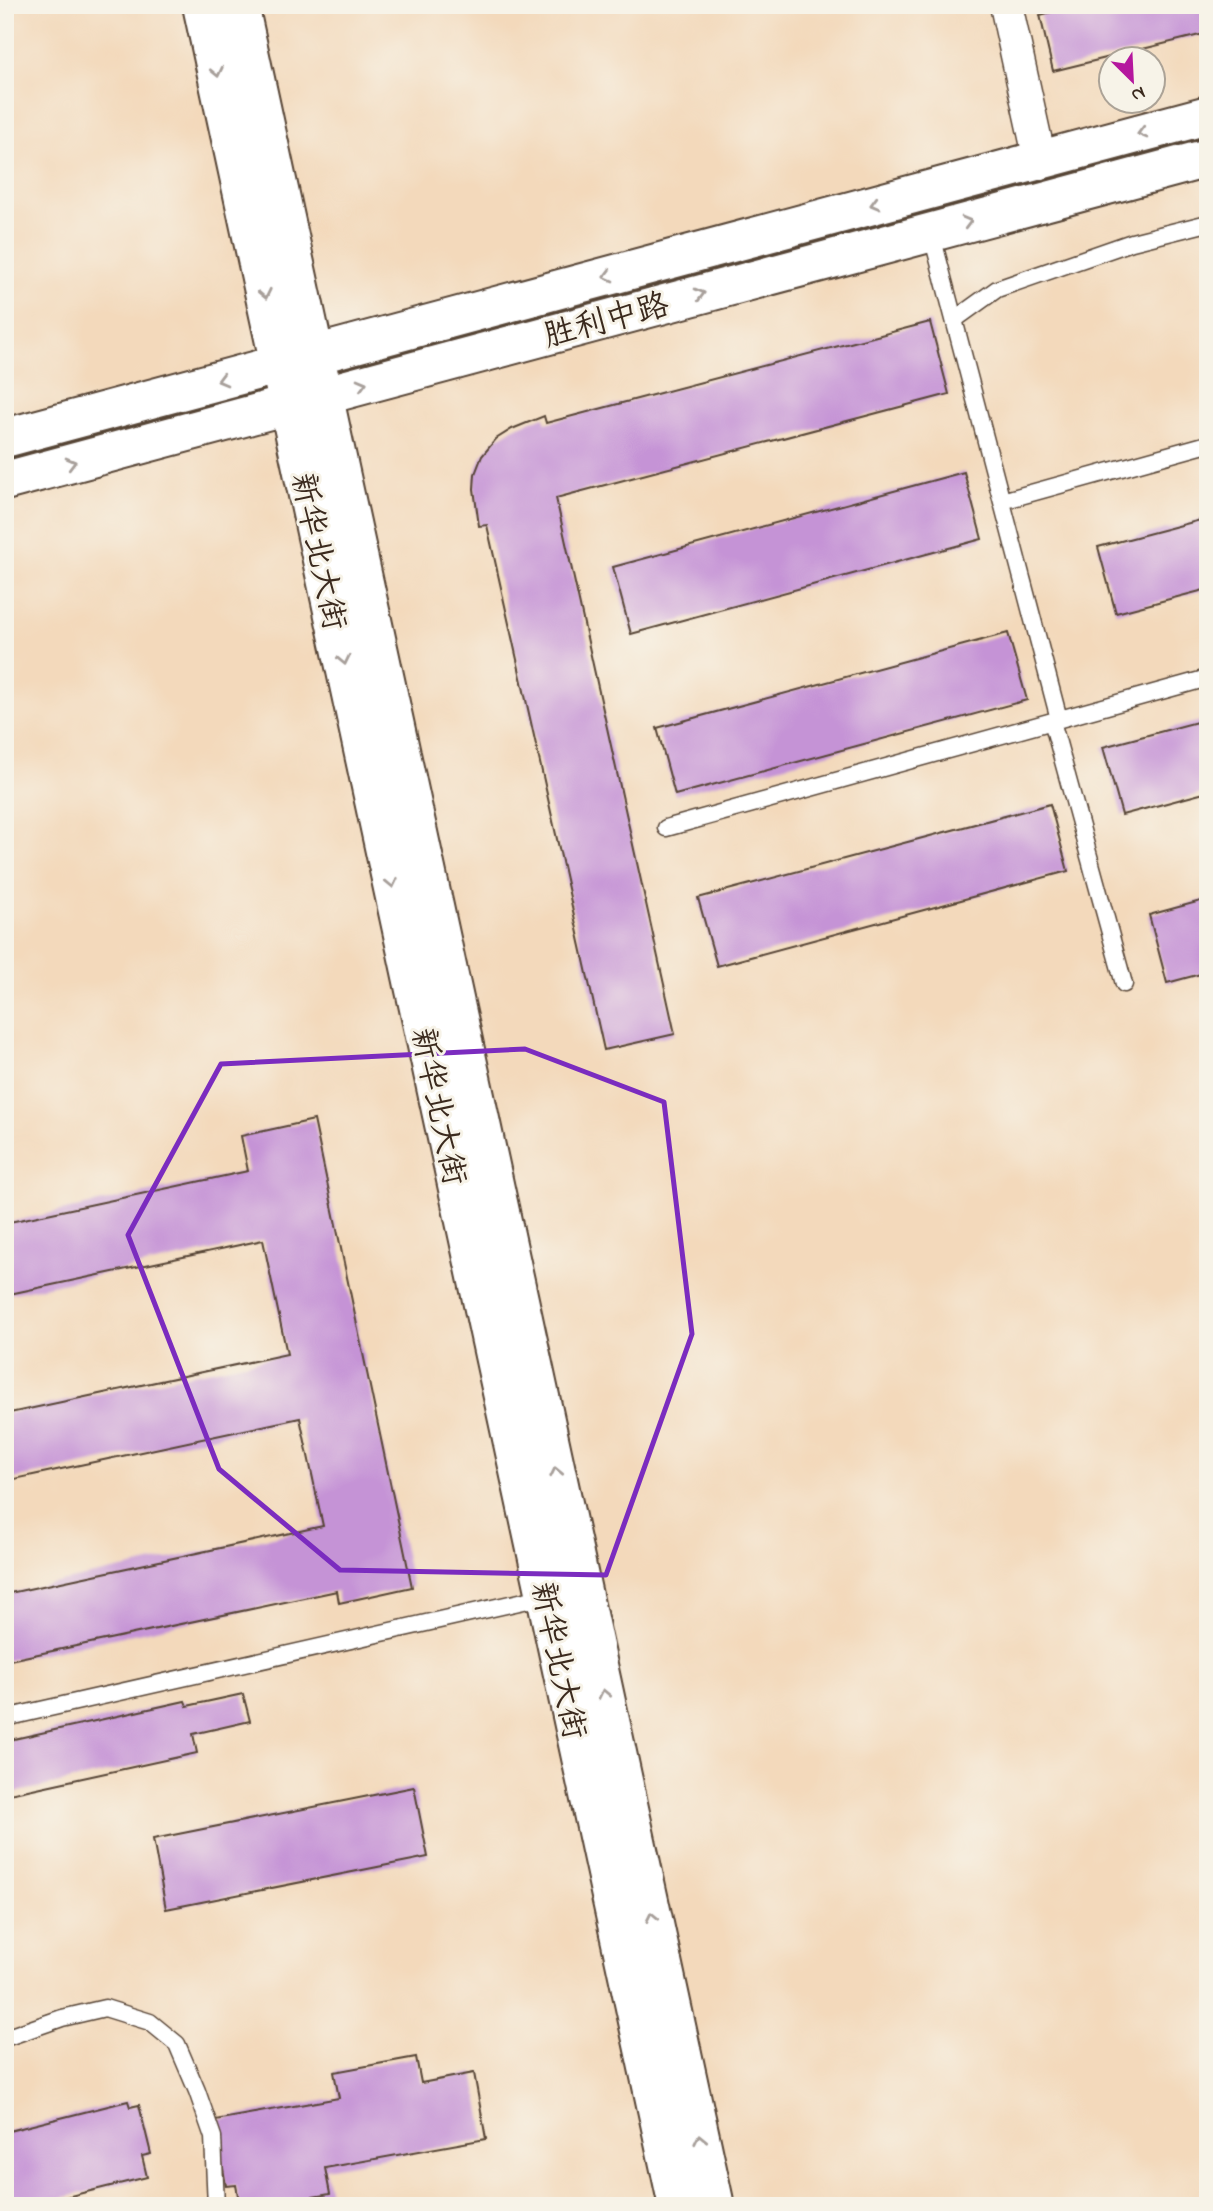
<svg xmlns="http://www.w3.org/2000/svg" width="1213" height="2211" font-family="'Indie Flower','LXGW WenKai TC',sans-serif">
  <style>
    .building { fill: #c593d6 }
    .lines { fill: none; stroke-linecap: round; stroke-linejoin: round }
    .lane-casing { stroke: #574436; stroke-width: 19 }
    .street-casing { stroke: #574436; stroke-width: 35 }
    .secondary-casing { stroke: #574436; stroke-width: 42 }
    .lane { stroke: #fff; stroke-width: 16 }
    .street { stroke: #fff; stroke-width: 32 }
    .secondary { stroke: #fff; stroke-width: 38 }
    .oneway { stroke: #a79f9a }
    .marked { fill: none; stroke: #7b2cbf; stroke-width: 5; stroke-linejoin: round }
    .labels { text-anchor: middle; stroke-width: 6; stroke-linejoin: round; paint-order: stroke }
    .street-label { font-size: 32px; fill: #3b2a1e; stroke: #f7f3e8 }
  </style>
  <rect width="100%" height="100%" fill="#f7f3e8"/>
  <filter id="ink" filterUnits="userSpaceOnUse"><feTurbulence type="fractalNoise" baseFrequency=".0143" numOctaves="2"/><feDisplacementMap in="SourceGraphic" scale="14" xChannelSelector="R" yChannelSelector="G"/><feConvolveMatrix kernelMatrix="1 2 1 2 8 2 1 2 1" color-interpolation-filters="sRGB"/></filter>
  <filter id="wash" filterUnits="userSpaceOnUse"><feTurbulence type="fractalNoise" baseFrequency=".00686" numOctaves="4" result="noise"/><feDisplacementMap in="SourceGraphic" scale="28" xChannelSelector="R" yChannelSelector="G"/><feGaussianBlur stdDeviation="1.57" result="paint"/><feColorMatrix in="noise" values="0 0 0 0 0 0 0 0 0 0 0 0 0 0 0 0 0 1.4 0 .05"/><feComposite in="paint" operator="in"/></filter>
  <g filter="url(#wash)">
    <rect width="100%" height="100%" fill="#f3d9bb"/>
    <g id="blocks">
      <path class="building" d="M1078 5H1208V33L1053 71 1040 15Z
        M930 322 949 394 556 498 675 1034 604 1050 487 525 479 526 474 489 475 474 482 456 496 439 512 429 544 416 546 423Z
        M964 472 982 539 631 634 613 567Z
        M1208 518V589L1116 613 1098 547Z
        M1008 633 1027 700 675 795 657 728Z
        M1208 719V792L1122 815 1103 747Z
        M1050 804 1068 871 717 966 698 898Z
        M1208 899V972L1167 983 1149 915Z
        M314 1120 412 1587 339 1603 337 1591 5 1661V1594L323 1526 300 1418 5 1481V1414L287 1354 263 1240 5 1295V1223L248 1171 241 1136Z
        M243 1694 250 1721 193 1734 197 1753 5 1795V1741L185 1701 187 1706Z
        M414 1787 428 1857 166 1909 153 1839Z
        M416 2057 421 2083 474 2073 486 2139 325 2168 330 2194 261 2206H240L236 2185 226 2186 215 2120 339 2098 334 2072Z
        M128 2101 130 2107 139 2105 151 2154 142 2156 147 2177 30 2206H5V2132Z"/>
    </g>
  </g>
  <g filter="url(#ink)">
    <use href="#blocks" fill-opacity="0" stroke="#574436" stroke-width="2"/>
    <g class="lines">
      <g class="lane-casing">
        <path id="lane" d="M931 232 1059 719
          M954 320 997 289 1132 242 1208 223
          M1002 501 1208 444
          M1052 721 1124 984
          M666 828 1208 678
          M5 1718 546 1596
          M5 2038 62 2018 105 2008 150 2022 177 2044 197 2091 213 2137 216 2206"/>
      </g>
      <g class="street-casing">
        <path id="street" d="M1006 5 1040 160"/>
      </g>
      <g class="secondary-casing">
        <path id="secondary" d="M202 5 678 2206
          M239 5 715 2206
          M5 438 1208 115
          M5 481 1208 158"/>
      </g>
      <use href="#lane" class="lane"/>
      <use href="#street" class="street"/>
      <use href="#secondary" class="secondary"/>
    </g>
    <defs><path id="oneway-chevron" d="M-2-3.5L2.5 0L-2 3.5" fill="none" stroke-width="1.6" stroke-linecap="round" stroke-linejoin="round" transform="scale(1.75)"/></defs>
    <g class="oneway">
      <use href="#oneway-chevron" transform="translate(217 72) rotate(78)"/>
      <use href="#oneway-chevron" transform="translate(1142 133) rotate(165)"/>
      <use href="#oneway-chevron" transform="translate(875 204) rotate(165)"/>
      <use href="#oneway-chevron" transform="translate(967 222) rotate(-15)"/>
      <use href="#oneway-chevron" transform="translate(608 276) rotate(165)"/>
      <use href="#oneway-chevron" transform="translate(265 294) rotate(78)"/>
      <use href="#oneway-chevron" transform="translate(700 294) rotate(-15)"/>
      <use href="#oneway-chevron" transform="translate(222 380) rotate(165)"/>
      <use href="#oneway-chevron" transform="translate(362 384) rotate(-15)"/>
      <use href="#oneway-chevron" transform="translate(71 463) rotate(-15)"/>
      <use href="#oneway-chevron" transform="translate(344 660) rotate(78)"/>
      <use href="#oneway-chevron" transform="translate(392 883) rotate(78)"/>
      <use href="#oneway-chevron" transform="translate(556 1472) rotate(-102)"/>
      <use href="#oneway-chevron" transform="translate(604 1694) rotate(-102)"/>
      <use href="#oneway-chevron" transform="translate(652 1917) rotate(-102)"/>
      <use href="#oneway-chevron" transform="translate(700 2139) rotate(-102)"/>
    </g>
  </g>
  <path class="marked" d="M525 1049 664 1102 692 1334 606 1575 340 1570 219 1469 128 1235 221 1064Z"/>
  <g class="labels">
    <g class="street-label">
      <text transform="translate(606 319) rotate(-15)" y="11">胜利中路</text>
      <text transform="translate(320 551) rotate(78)" y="11">新华北大街</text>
      <text transform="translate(440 1106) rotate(78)" y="11">新华北大街</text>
      <text transform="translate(560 1660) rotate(78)" y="11">新华北大街</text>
    </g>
  </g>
  <rect width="1213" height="2211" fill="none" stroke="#f7f3e8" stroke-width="28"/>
  <g transform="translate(1132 80) rotate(156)"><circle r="33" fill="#f7f3e8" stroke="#aca397" stroke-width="2"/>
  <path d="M0-5L12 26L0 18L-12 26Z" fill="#b5179e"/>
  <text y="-10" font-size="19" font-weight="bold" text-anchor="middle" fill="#3b2a1e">N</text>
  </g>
</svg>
